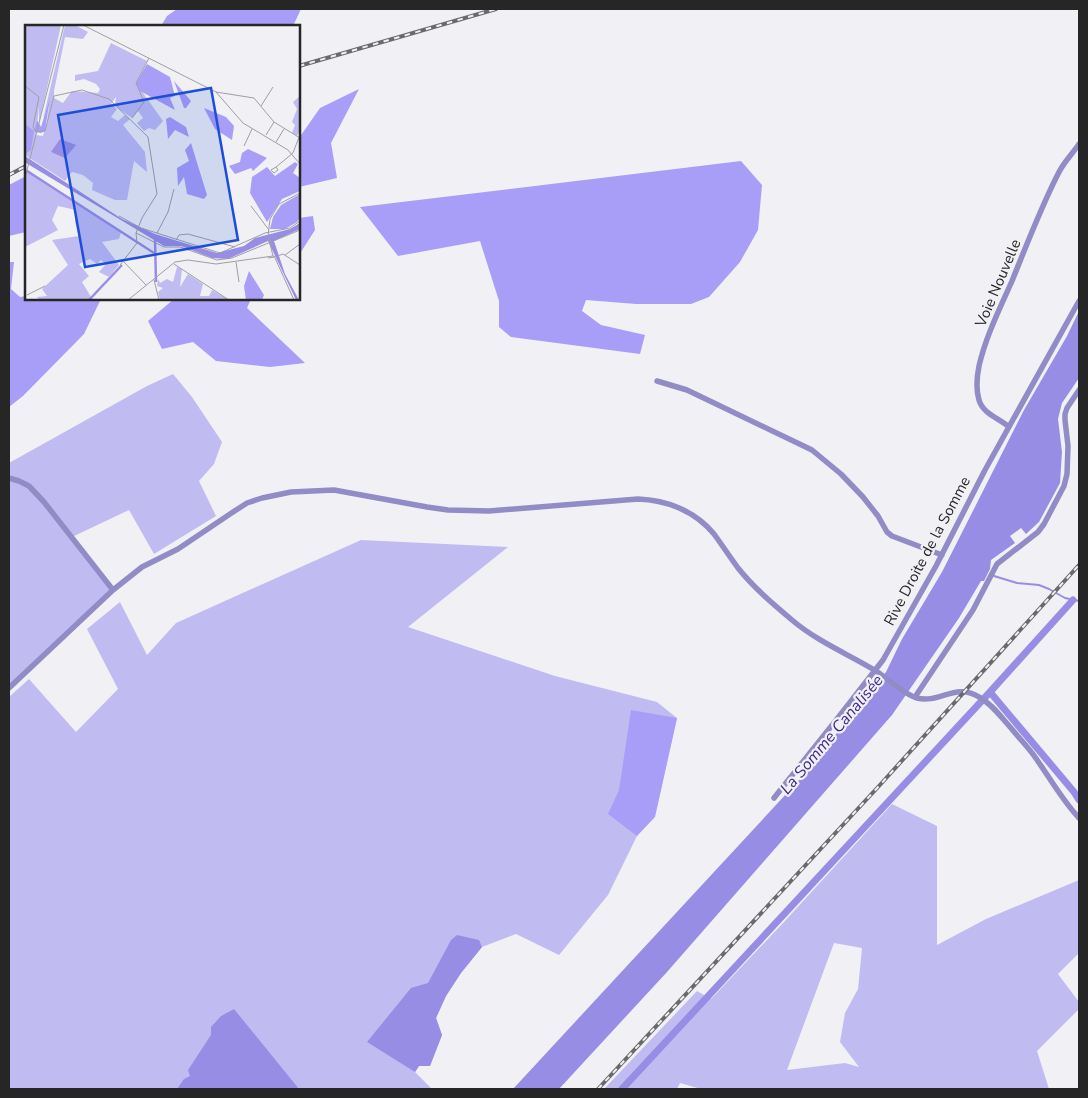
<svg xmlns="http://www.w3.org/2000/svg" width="1088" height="1098" font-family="'Nunito Sans',sans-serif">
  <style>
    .green { fill: #c0bcf2; fill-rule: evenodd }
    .forest { fill: #a89ef7 }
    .water { fill: #988de5 }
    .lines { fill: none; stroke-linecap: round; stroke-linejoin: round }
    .stream { stroke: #988de5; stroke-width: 2 }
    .canal { stroke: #988de5; stroke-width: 7 }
    .street { stroke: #918cc5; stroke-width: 5.5 }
    .rail-casing { stroke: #6a6a6c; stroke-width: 4 }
    .rail { stroke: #f0f0f5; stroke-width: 2; stroke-dasharray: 5.5; stroke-linecap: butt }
    .labels { text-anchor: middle; stroke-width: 4.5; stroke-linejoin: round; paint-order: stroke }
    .street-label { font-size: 15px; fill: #262627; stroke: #f0f0f5 }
    .water-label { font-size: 16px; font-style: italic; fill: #41278d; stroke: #f0f0f5 }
    .inset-river { fill: none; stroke: #988de5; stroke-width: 2.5 }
    .inset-road { fill: none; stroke: #9f9fa3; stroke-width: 1 }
    .view { fill: #1d4ed8; fill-opacity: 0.15; stroke: #1d4ed8; stroke-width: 2.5 }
    .inset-edge { fill: none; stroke: #262627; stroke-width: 2.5 }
  </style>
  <rect width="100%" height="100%" fill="#f0f0f5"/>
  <path class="green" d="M173 374 192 397 222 442 214 464 199 481 216 516 154 554 129 510 72 537 113 590 9 688V463L147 386Z
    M361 540 508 547 408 627 555 676 657 702 677 718 657 807 637 836 608 895 559 955 516 934 482 947 461 973 446 996 436 1018 442 1035 430 1066H419L415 1072 432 1089H9V697L29 679 76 732 118 689 87 629 120 602 147 655 176 623Z
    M892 804 937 826V945L986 919 1079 880V953L1058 974 1079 1002V1009L1037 1051 1049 1089H701L680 1083 677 1089H604L697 991 711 999 784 922ZM834 943 862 948 858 989 845 1013 840 1042 859 1067 845 1063 787 1070Z"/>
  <path class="forest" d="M177 9H301L294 24 286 26H161L167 16Z
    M359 89 331 143 337 178 299 187V138L320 108Z
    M741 161 762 185 758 230 740 262 709 297 691 304H636L586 300 582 311 601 325 645 335 640 354 511 337 499 327V301L480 241 398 256 360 207Z
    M26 176V232L9 236V185Z
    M313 216 315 230 299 255V218Z
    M9 262H14L11 289 20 297 26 296V299H101L84 334 23 396 9 407Z
    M174 299H251L247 308 305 363 270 367 216 361 193 342 162 349 148 321Z
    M631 710 677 718 655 817 637 836 608 814 619 790Z"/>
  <path class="water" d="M1079 311V378L1062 403 1058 419 1062 452 1060 483 1039 522 1026 534 1021 528 1010 536 1015 543 991 560 990 569 984 581H981L959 618 892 715 667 972 559 1089H513L800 779 886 672 902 639 942 572 1024 410 1067 336Z
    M457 935 479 940 482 947 461 973 446 996 436 1018 442 1035 430 1066H419L415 1072 367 1042 411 988 428 983 451 940Z
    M234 1009 299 1089H177L184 1079 190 1076 188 1070 211 1035V1027L221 1016Z"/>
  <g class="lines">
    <path class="stream" d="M994 576 1017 583 1039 585 1049 589 1065 598 1079 601"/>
    <path class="canal" d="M990 692 1074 792 1079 800
      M622 1089 990 692 1073 600"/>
    <path class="street" d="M657 381 687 390 812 450 841 474 863 497 878 516 887 532 892 536 942 555
      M1009 427C999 418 983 414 979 400 976 390 977 376 979 366 986 336 1000 308 1012 281 1027 244 1041 207 1059 172 1064 162 1073 153 1079 144
      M9 478 19 481 29 486 44 502 113 590
      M9 688 113 590 142 567 178 549 233 512 247 503 262 498 291 492 334 490 427 507 448 510 489 511 638 499C667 500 695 511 714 534 722 545 730 557 738 568 754 588 773 604 792 620 818 642 848 654 876 671 889 679 903 694 917 698 939 704 956 682 979 697 992 704 1001 717 1011 728 1019 738 1028 747 1035 757 1050 778 1062 800 1079 818
      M915 697 973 610 997 564 1038 532 1044 524 1064 486 1067 474 1068 446 1065 420V414L1067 408 1079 390
      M774 798 837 719 883 660 936 566 985 470 1079 301"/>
    <g class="rail-casing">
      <path id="rail" d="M299 66 496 9
        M9 175 26 166
        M598 1089 879 786 1079 565"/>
    </g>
    <use href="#rail" class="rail"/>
  </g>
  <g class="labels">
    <g class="street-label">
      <text transform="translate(998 283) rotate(-67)" y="5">Voie Nouvelle</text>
      <text transform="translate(927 551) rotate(-62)" y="5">Rive Droite de la Somme</text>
    </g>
    <g class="water-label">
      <text transform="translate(831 734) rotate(-50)" y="6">La Somme Canalisée</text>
    </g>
  </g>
  <g transform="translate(25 25)">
    <rect width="275" height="275" fill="#f0f0f5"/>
    <path d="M0 0H36L14 99V81L11 110 18 111 22 97 24 80 18 94 40 0H50L63 7 58 14 40 12 29 66V73L38 78 47 66 73 68 75 64 71 59 59 54 50 56V50L73 46 86 18 122 36 111 58 138 96 130 105 124 103 119 106 112 98 118 93 113 86 107 93 90 81 91 72 86 79 92 84 86 92 93 96 100 90 105 94 98 100 120 127 122 147 109 136 102 175H90L67 165 68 158 58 150 47 147 40 156 0 130ZM275 71V105L272 111 267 108 270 100 267 97 272 84 268 77ZM0 143 96 207 94 214 77 217 94 240 84 252 74 247 81 239 76 235 72 239 65 234 54 239 64 251 57 257 66 272 63 275H14L12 272 22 271 17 264 43 240 27 215 54 211 50 197 51 185 33 181 27 195 33 205 0 222ZM152 242 157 244 155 262 163 249 178 259 175 271H184L187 265 204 275H135L133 267 138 263 132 261 133 254 135 258 142 254 148 257Z" fill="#c0bcf2"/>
    <path d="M122 39 145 52 150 71 145 73 150 85 115 66 111 58ZM149 56 166 76 161 83H159ZM25 73 20 106 16 108 9 106 6 125 0 129V99L9 106 16 81 12 95 16 102ZM179 83 201 92 209 101 207 115 190 104ZM145 92 161 102 164 112 150 105 143 114 141 94ZM166 118 182 170 179 174 162 169 159 152 153 161 152 143 164 136 160 125ZM223 124 242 133 228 146 226 143 210 149 204 141 215 137 217 128ZM270 137 273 139 268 148 275 153V166L257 174 242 197 225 168 227 152 242 142 250 151ZM275 169V193L272 197 260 204H245L248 192 256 180ZM224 246 239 270 237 275H221L219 261Z" fill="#a89ef7"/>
    <path d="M35 114 51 120 40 133 26 127ZM0 131 97 194 130 209 192 228 219 221 230 213 265 204 275 198V204L249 216 260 249 274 275H271L243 216 203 234 187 233 156 221H139L1 138Z" fill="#988de5"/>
    <path class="inset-river" d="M2 146 129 228M130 214 131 257M64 275 97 240"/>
    <path class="inset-road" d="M58 0 191 67 218 98 263 125 275 139M0 61 14 72 8 102 11 107 20 106 29 71 57 65 84 74 123 112 132 169 117 193 111 208 112 218 95 240M191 67 229 73 249 97 275 113M236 81 248 62M107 93 119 77 111 58 124 33M241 110 249 97M251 117 259 104M219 121 227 104M251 142 246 145 249 148 253 145 251 142 268 128 274 112M0 153 39 0M226 181 244 205M94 191 116 203 195 228 240 208 265 203 275 196M111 208 139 222H155L192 235 207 233 275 205M132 208 143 187 149 164M151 215 154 210 163 209 210 222M260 230 275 219M248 231 243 211 245 194 254 179 275 168M250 232 258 229 275 240M250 233 269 275M98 236 121 260M211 237 214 257M149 239 204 275M129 255 134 275M2 270 20 261M103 275 150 237 163 235 191 239 248 231 250 232 243 233"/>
    <path class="view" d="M186 63 213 215 60 242 33 90Z"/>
    <rect width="275" height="275" class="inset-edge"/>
  </g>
  <rect width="1088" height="1098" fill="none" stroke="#262627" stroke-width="20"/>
</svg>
